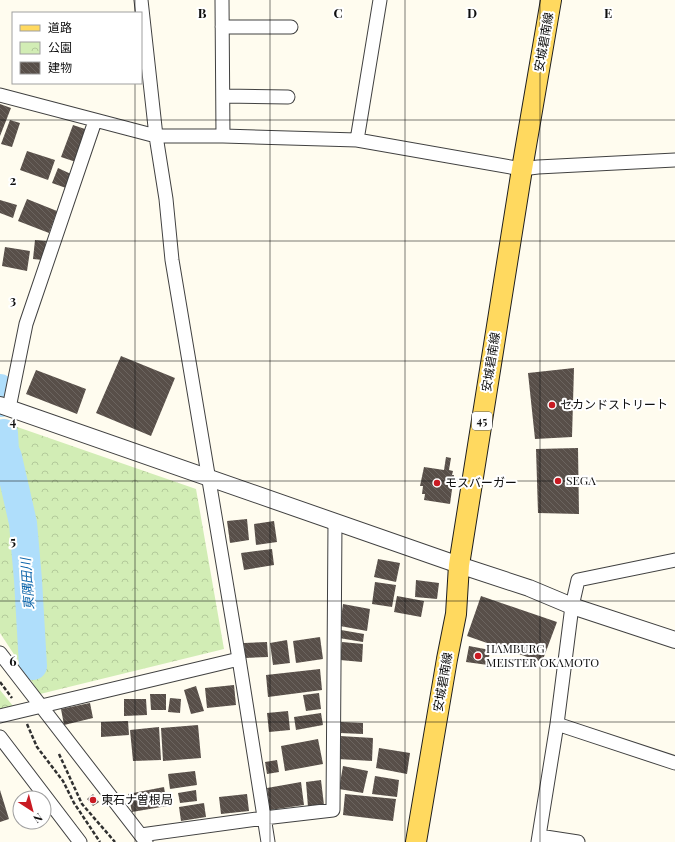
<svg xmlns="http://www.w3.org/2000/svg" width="675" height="842" font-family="'Playfair Display','Noto Sans JP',serif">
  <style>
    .park { fill: url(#park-crowns) }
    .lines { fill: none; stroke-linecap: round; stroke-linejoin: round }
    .river { stroke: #afdefb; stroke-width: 28 }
    .building { fill: url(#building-back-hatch) }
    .minor-casing { stroke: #414141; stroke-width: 15 }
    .tertiary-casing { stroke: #414141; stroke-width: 18 }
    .primary-casing { stroke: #1f1f1f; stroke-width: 22 }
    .path { stroke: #303030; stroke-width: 2.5; stroke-dasharray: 4 2; stroke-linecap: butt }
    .minor { stroke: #fff; stroke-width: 13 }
    .tertiary { stroke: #fff; stroke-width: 16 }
    .primary { stroke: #ffd95f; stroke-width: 20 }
    .grid { fill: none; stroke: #0e0e0e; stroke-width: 1; stroke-opacity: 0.55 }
    .poi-dot { fill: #c91b23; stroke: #fff; stroke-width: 1.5 }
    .labels { text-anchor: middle; stroke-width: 4; stroke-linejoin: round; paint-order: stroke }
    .shield { fill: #fff; stroke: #565656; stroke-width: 1 }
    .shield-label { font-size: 11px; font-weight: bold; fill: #0e0e0e }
    .street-label { font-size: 12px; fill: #0e0e0e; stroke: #fff }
    .poi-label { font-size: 12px; fill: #0e0e0e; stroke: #fff; text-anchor: start }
    .water-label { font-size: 13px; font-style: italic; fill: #0d65aa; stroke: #fff }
    .grid-label { font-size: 13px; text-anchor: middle; font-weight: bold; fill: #0e0e0e; stroke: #fff; stroke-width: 4; stroke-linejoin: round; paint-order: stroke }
  </style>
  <defs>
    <pattern id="park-crowns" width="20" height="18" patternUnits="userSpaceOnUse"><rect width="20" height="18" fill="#d2edb5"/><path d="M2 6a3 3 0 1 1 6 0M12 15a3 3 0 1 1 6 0" fill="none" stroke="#b3ca9a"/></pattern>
    <pattern id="building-back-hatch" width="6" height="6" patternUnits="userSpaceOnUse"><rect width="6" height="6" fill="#584f49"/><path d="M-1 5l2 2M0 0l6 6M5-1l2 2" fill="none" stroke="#6b645f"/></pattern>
  </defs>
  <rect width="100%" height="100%" fill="#fffcef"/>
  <path class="park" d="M0 421 196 489 224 649 40 694 0 633Z
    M0 690 13 706 0 709Z"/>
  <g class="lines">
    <path class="river" d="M0 388 1 403
      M4 433 5 450 8 457 23 523 28 580 33 666"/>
  </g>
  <path class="building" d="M0 104 11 108 0 136Z
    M10 120 20 123 12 147 1 144Z
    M73 125 88 130 76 162 61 157Z
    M27 151 55 160 48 180 20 170Z
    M58 168 71 174 66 188 52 183Z
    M27 199 57 211 49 233 18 221Z
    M0 200 17 205 13 218 0 213Z
    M35 240 46 241 43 260 33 259Z
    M5 247 30 251 27 271 2 266Z
    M121 356 175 378 151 436 96 413Z
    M574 368 572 437 535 439 528 373Z
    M36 370 86 389 77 414 26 394Z
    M578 448 579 514 538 513 536 449Z
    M446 457 451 458 449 470 453 471 452 475H454L450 504 424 500 425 494H422L423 486H420L424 467 444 470Z
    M247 519 249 540 230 543 227 521Z
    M274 521 277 542 256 545 254 524Z
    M272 549 274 565 244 570 241 553Z
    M378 559 400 563 396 582 374 577Z
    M416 580 439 583 437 599 415 597Z
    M375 582 396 585 392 607 372 604Z
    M397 596 424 601 421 617 394 612Z
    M481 596 557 622 542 662 467 636Z
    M343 604 370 609 367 631 340 626Z
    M341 630 364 634 363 642 339 638Z
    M320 637 323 659 296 663 293 641Z
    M287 640 290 663 273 665 270 643Z
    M267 642 268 657 245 658 244 643Z
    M342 642 363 644 362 662 340 660Z
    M469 646 490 650 488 665 466 662Z
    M320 669 322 690 268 697 266 675Z
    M234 685 236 705 207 708 205 688Z
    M196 686 204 711 191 714 184 690Z
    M319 693 321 709 306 711 303 695Z
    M150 694H166V710H151Z
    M170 698 181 699 180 713 168 712Z
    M124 699H146L147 715 124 716Z
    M90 703 93 718 64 725 61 709Z
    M288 711 290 730 269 732 267 713Z
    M321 713 323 725 296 730 294 717Z
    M128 721 129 735 101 737V722Z
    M341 722 363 723V734L340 733Z
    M198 725 201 758 163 761 161 728Z
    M159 727 161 760 133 761 130 730Z
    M340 736 373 738 372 761 338 759Z
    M318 739 323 764 285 771 281 746Z
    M379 748 410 753 407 774 376 768Z
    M277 760 279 772 267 774 265 762Z
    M343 766 368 771 363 793 339 789Z
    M195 771 197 785 170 789 168 774Z
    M375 776 399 780 397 797 372 794Z
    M321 780 324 805 308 807 306 782Z
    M301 782 304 805 270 810 267 788Z
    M164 787 167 806 132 812 128 794Z
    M0 790 9 819 0 822Z
    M196 790 197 801 180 803 178 793Z
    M93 794 99 802 93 806 87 799Z
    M247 794 249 811 221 814 219 797Z
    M345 794 396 799 393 821 343 815Z
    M204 803 206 817 181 821 179 807Z"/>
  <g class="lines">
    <g class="minor-casing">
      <path id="minor" d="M141 0 156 136 166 199 172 260 239 659 268 842
        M222 0 223 136
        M222 27H291
        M0 95 156 136H223L357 140 522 169 538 167 675 160
        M223 96 288 97
        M357 140 380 0
        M9 408 26 324 95 121
        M0 653 146 842
        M0 716 239 659
        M557 724 675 763
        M0 737 80 842
        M141 835 264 818 333 810 335 522
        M539 836 578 842
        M538 842 557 724 572 606 578 580 675 560"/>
    </g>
    <g class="tertiary-casing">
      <path id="tertiary" d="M0 405 459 565 529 588 572 606 675 640"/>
    </g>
    <g class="primary-casing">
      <path id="primary" d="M416 842 447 659 456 614 459 565 522 169 551 0"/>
    </g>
    <path class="path" d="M0 682 12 698
      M27 724 37 747 63 781 74 803 100 842
      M59 754 82 804 115 842"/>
    <use href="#minor" class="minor"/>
    <use href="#tertiary" class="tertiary"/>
    <use href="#primary" class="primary"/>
  </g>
  <path class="grid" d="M135 0V13M270 0V842M405 0V842M540 0V842M135 83V842M0 120H675M0 241H675M0 361H675M0 481H675M0 601H675M0 722H675"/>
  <g class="poi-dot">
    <circle cx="552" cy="405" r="4"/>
    <circle cx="558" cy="481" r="4"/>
    <circle cx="437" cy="483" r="4"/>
    <circle cx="478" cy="656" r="4"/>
    <circle cx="93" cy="800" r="4"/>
  </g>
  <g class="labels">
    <rect class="shield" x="472" y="412" width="20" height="18" rx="3"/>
    <g class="shield-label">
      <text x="482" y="425">45</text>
    </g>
    <g class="street-label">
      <text transform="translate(544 42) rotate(-80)" y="4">安城碧南線</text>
      <text transform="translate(491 362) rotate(-81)" y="4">安城碧南線</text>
      <text transform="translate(443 682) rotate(-80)" y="4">安城碧南線</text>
    </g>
    <g class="poi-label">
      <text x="560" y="409">セカンドストリート</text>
      <text x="566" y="485">SEGA</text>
      <text x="445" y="487">モスバーガー</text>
      <text x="486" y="653">HAMBURG<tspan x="486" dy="14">MEISTER OKAMOTO</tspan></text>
      <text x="101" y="804">東石ナ曽根局</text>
    </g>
    <g class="water-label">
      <text transform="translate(27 584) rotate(-94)" y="5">東隅田川</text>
    </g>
  </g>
  <g class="grid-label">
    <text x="202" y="18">B</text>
    <text x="338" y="18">C</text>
    <text x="472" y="18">D</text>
    <text x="608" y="18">E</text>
    <text x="13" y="185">2</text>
    <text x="13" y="305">3</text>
    <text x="13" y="426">4</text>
    <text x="13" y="546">5</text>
    <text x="13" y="666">6</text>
  </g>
  <rect x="12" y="12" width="130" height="72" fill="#ffffff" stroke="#9f9f9f"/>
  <rect x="20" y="25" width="20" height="6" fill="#ffd95f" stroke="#9f9f9f"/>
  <text x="48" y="32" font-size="12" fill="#0e0e0e">道路</text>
  <rect x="20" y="42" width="20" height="12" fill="url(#park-crowns)" stroke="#9f9f9f"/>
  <text x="48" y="52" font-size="12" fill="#0e0e0e">公園</text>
  <rect x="20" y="62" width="20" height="12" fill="url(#building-back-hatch)" stroke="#9f9f9f"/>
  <text x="48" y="72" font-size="12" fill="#0e0e0e">建物</text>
  <g transform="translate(32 810) rotate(144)"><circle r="19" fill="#ffffff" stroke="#9f9f9f"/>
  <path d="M0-3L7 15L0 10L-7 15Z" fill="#c91b23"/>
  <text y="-6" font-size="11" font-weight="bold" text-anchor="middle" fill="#0e0e0e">N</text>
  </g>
</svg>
